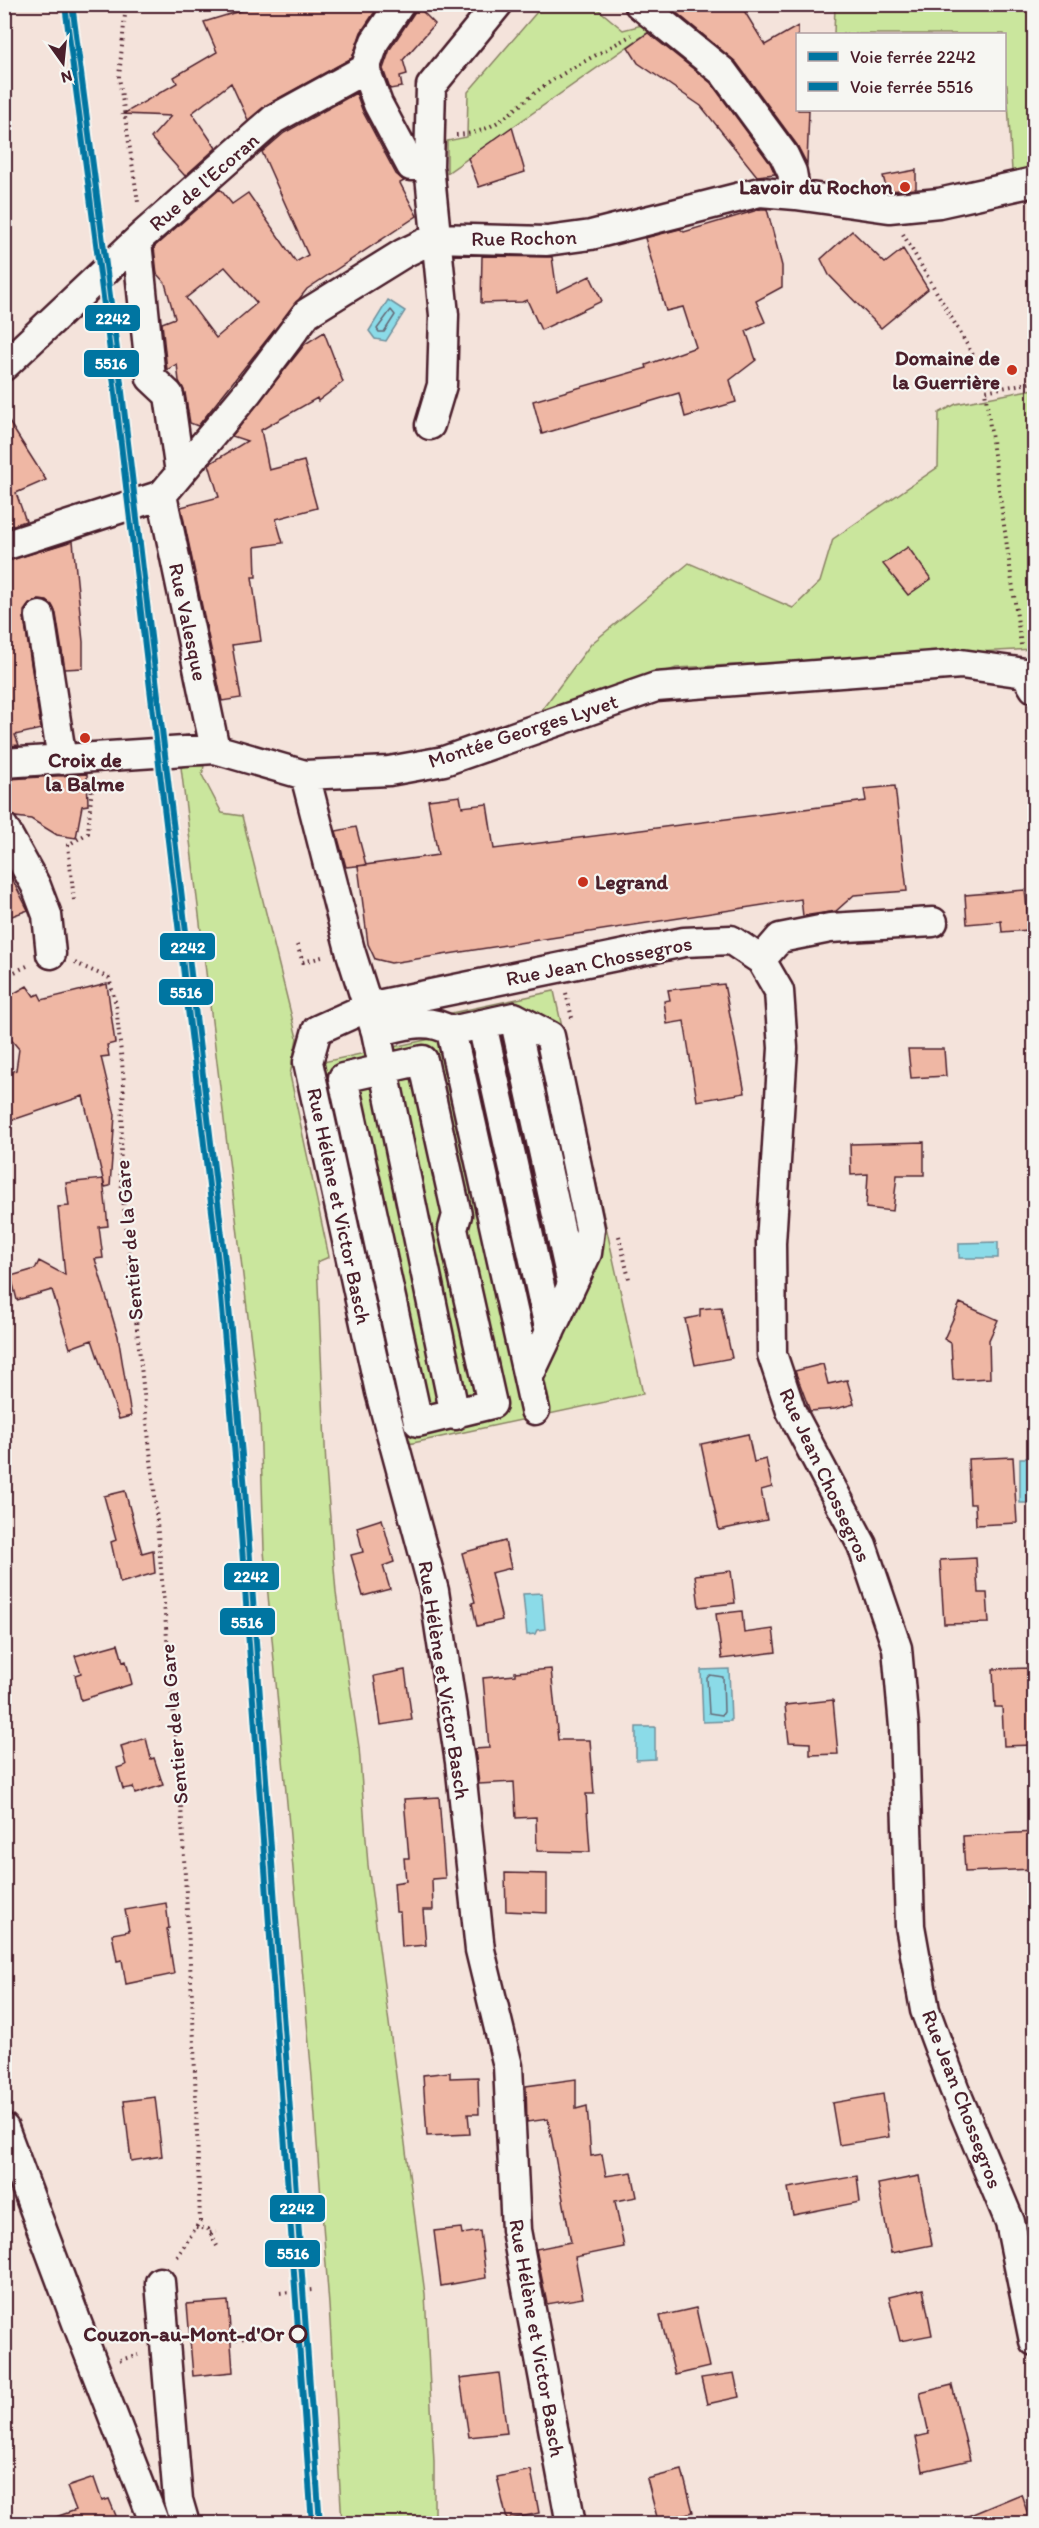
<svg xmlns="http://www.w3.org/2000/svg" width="1039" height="2528" font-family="Itim,sans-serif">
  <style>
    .green { fill: #cae69d; stroke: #8a8264; stroke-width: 1.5 }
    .water { fill: #8bdbe8; stroke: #71909c; stroke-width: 1.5 }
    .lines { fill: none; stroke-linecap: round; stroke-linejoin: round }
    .shore { stroke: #646a77; stroke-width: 1.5 }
    .building { fill: #efb7a4; stroke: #4a1f2b; stroke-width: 1.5; fill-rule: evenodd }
    .minor-casing { stroke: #4a1f2b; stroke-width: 33 }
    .path { stroke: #4a1f2b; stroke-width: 4; stroke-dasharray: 1.5 4.5; stroke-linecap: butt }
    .minor { stroke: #f6f6f2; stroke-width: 28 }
    .rail-1-casing { stroke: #f6f6f2; stroke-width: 10 }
    .rail-2-casing { stroke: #f6f6f2; stroke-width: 10 }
    .rail-1 { stroke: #0075a1; stroke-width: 6 }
    .rail-2 { stroke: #0075a1; stroke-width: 6 }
    .poi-dot { fill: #c8321e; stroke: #f6f6f2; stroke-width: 2 }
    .stop-dot { fill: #f6f6f2; stroke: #4a1f2b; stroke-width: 3 }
    .labels { text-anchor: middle; stroke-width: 4.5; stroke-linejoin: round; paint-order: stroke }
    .street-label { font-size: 21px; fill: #4a1f2b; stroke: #f6f6f2 }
    .poi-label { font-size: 21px; font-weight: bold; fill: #4a1f2b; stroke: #f6f6f2; text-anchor: end }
    .stop-label { font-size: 21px; font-weight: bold; fill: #4a1f2b; stroke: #f6f6f2; text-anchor: end }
    .line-badge { stroke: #f6f6f2; stroke-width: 2 }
    .badge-label { font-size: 16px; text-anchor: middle; font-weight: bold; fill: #fff }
  </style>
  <rect width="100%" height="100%" fill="#f4e3db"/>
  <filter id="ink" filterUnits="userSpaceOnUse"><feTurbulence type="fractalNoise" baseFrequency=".0167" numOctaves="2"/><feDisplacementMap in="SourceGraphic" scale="12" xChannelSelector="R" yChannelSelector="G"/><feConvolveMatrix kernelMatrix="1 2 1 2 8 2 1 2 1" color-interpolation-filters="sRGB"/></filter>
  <g filter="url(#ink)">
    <path class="green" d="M543 5H593L623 30 646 24 654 28 447 173V141L467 137 468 92Z
      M835 5H1034V167L1012 171 1007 85H1005L1004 34H834Z
      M1034 389V649L676 668 532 723 591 644 689 563 793 608 820 582 833 539 938 467 939 413 956 404Z
      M188 765 204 766 202 775 222 813 242 816 297 1038 290 1075 329 1257 317 1262 326 1468 336 1593 359 1747 368 1865 425 2294 434 2462V2523H342L329 2305 312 2077 264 1551 260 1415 181 767Z
      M554 991 643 1394 408 1444 323 1062 435 1038 447 1014Z"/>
    <path class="water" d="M388 300 405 311 386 341 375 339 369 331Z
      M998 1242V1258H959V1243Z
      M1020 1458H1034V1503H1020Z
      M542 1593 545 1629 537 1630 535 1634 527 1635 523 1594Z
      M729 1669 731 1721 703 1722 701 1670Z
      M636 1727H655V1759L636 1760Z"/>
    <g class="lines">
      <path class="shore" d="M391 310 395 315 384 332H379L377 329Z
        M710 1675 723 1677 724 1712 722 1715 709 1713 707 1678Z"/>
    </g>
    <path class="building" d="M263 4H380L361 32 352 58 266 105 248 120 231 83 192 113 216 148 185 176 151 138 171 116 123 114 177 83 174 77 217 52 204 22Z
      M666 4H740L765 45 798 26V110H809L807 164 797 145 736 62Z
      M416 5 435 24 403 60 407 74 400 76 402 87 390 89 383 69 390 49 414 13Z
      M648 33 711 83 770 163 775 174 757 176 701 106 638 63 628 47Z
      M356 93 363 112 396 174 404 181 400 183 417 216 307 289 198 426 190 423 185 393 179 381 177 364 167 370 162 323 175 318 165 283 157 274 154 247 220 189 232 204 248 193 296 262 308 255 262 152 284 133ZM225 267 257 303 216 338 186 298Z
      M512 127 525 172 479 187 468 158Z
      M916 170V189L887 191 883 176Z
      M761 209H767L782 266V287L756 301 765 322 746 331 756 360 730 380 736 402 685 417 679 393 542 434 533 401 647 368 646 365 696 347 683 307 666 311 645 238 680 229 684 232Z
      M852 231 885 263 903 249 928 289 881 328 829 275 821 259Z
      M482 256 552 257 557 292 590 276 602 301 541 330 527 300 522 302 481 303Z
      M324 332 343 382 318 401 317 398 261 430 269 470 304 461 317 508 276 519 283 543 255 547 256 577H252L261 641 232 645 241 698 222 701 181 507 219 497 209 464 247 441 232 436 305 344Z
      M4 414 46 480 16 493 26 521 4 528Z
      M73 541 83 642V668L65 669 56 614 52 605 47 601 38 600 29 604 24 611V618L41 729 15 735 19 745 8 746V737L4 738V562Z
      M908 547 931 579 908 595 883 564Z
      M87 774 88 805 82 806 76 838 57 835 31 819 16 817 10 813 9 779Z
      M895 786 907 891 854 895 836 911 803 916 801 899 391 963 375 959 368 944 358 866 438 855 428 800 460 796 462 807 487 804 494 849 866 801 864 789Z
      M356 827 366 865 346 867 336 831Z
      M4 863 28 910 4 919Z
      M1025 890 1029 930 1002 932 1001 921 967 924 965 895Z
      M107 984 115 1043 107 1045 109 1056 101 1057 115 1115 110 1186 105 1187 83 1096 4 1123V1076L16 1070 19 1049 4 1031V999L27 986 34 996 39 994 42 1000Z
      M724 984 745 1093 697 1101 684 1021 667 1024 664 1001 670 1000 668 990Z
      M908 1049H944L946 1076 911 1078Z
      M924 1142V1175H897L893 1211 866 1208 868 1174 851 1175 850 1144Z
      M103 1179 108 1226 99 1227 103 1258 95 1259 118 1336 131 1416 119 1419 92 1340 70 1348 52 1290 17 1300 11 1276 35 1269 39 1261 65 1275 58 1207 69 1206 66 1183Z
      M960 1303 998 1320 989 1340 990 1378 953 1380 951 1343 944 1339Z
      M721 1307 732 1358 695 1365 685 1319 700 1316V1309Z
      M823 1364 828 1384 847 1380 854 1404 835 1409 810 1411 795 1371Z
      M748 1434 754 1462 766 1459 772 1487 761 1490 767 1520 719 1530 701 1444Z
      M1013 1457 1017 1523 976 1525 975 1504H970L968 1459Z
      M125 1491 142 1553 153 1550 155 1573 120 1583 111 1542 116 1540 104 1496Z
      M382 1519 394 1562 383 1566 390 1589 363 1596 351 1555 363 1552 357 1527Z
      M505 1541 511 1568 491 1573 502 1620 477 1626 472 1603 475 1602 462 1553Z
      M976 1558 978 1593H987L989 1623 944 1624 940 1560Z
      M731 1571 735 1603 699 1607 695 1575Z
      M742 1611 744 1633 773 1629 776 1652 722 1659 716 1614Z
      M118 1644 123 1662 126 1661 132 1684 81 1700 75 1675 81 1673 75 1656Z
      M1035 1668V1745L1004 1746 1002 1707H995L993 1669Z
      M551 1669 558 1740H590L594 1794H586L590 1852 537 1851 536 1817 516 1818 514 1782 479 1784 475 1749 489 1748 483 1678 515 1675V1672Z
      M405 1670 412 1720 381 1725 374 1676Z
      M833 1700 838 1754 810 1755V1743L789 1742 785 1705Z
      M146 1738 151 1759 154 1758 163 1785 135 1794 133 1787 123 1789 117 1768 126 1765 121 1746Z
      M439 1797 445 1878 432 1879 433 1910H423L426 1945 402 1947 400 1912H396L394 1883 406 1881 404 1858H409L404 1799Z
      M1035 1832V1869L965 1872 963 1836Z
      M505 1873 547 1874V1913L506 1911Z
      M166 1903 169 1928 167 1929 174 1974 126 1984 122 1960 117 1961 112 1934 129 1931 125 1910Z
      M450 2072V2078L478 2077 479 2114H468L470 2134 427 2136 423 2075Z
      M576 2079V2109L587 2106 591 2156 602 2154 606 2176 632 2172 637 2197 615 2201 624 2247 575 2257 583 2298 547 2304 536 2249 571 2242 548 2119 527 2122 526 2086Z
      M883 2094 889 2137 839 2145 832 2103Z
      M155 2097 162 2156 131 2161 124 2101Z
      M857 2176 860 2202 793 2215 788 2188Z
      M919 2176 932 2245 891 2253 878 2184Z
      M461 2228 462 2234 480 2231 486 2278 441 2286 434 2231Z
      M923 2289 932 2335 900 2341 889 2297Z
      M228 2301 233 2372 193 2376 187 2304Z
      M696 2308 709 2367 675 2375 660 2316Z
      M499 2373 507 2433 469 2437 460 2378Z
      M734 2373 739 2397 707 2404 701 2378Z
      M952 2385 970 2460 923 2471 916 2437 929 2434 920 2393Z
      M531 2470 539 2513 507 2520 497 2477Z
      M682 2470 693 2512 658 2521 647 2479Z
      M94 2478 102 2501 109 2499 119 2523H48L47 2520 76 2510 67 2487Z
      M1021 2494 1031 2523H951Z"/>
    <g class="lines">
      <g class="minor-casing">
        <path id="minor" d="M639 4 723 72 784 155 792 172 796 195
          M365 69 378 104 411 166H429
          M137 242 151 378 169 395 180 473
          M4 366 143 235 274 119 365 69 375 41 400 4
          M430 425 442 385 444 315 429 166 431 86 498 4
          M162 495 215 749
          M4 546 162 495 247 393 307 313 404 253 435 238 547 241 591 235 760 192 796 195 889 208 939 203 1034 182
          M40 616 62 760
          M4 763 215 749 305 775 389 771 444 761 656 687 961 664 1025 673 1034 688
          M305 775 350 950 368 1007 317 1030 308 1062 380 1392 434 1591 460 1762 480 1950 508 2066 516 2230 571 2524
          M4 828 36 886 47 915 51 954
          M761 960 780 938 830 928 933 922
          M514 1017 572 1284
          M482 1024 550 1332
          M451 1031C427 1016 402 1026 376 1032L455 1415
          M376 1032 368 1007 684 942 731 940 761 960 779 991 783 1048 771 1243 772 1354 791 1411 862 1545 897 1648 904 1727 910 1926 925 2010 954 2088 1010 2222 1034 2341
          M423 1060 457 1215 453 1229 492 1404 418 1422 343 1078Z
          M528 1378 587 1253 590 1229 550 1036 514 1017 451 1031 528 1378 535 1410
          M4 2128 77 2323 155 2524
          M160 2282 178 2500 185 2524"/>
      </g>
      <path class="path" d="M126 4 119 77 138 202
        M456 135C499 133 514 106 547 84 574 66 604 51 632 35
        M903 234 973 355
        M1021 645 985 391 1034 382
        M74 900 68 845 88 833 92 785
        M297 945 303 962 322 957
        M75 963 109 978 116 1005 124 1082 120 1170 154 1488 180 1788 193 2016 200 2221 176 2259
        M4 977 27 966
        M566 993 572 1018
        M619 1236 629 1279
        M196 2227 208 2229 217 2246
        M210 2233 216 2232
        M280 2293 312 2290
        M236 2339 266 2336
        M120 2360 138 2355"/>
      <use href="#minor" class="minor"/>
      <g class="rail-1-casing">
        <path id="rail-1" d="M72 4 117 350 225 1261 245 1490 320 2524"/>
      </g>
      <g class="rail-2-casing">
        <path id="rail-2" d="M65 5 110 351 218 1262 238 1491 312 2524"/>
      </g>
      <use href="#rail-1" class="rail-1"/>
      <use href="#rail-2" class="rail-2"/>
    </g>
  </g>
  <g class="poi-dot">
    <circle cx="905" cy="187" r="6"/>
    <circle cx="1012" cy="370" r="6"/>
    <circle cx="85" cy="738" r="6"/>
    <circle cx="583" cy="882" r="6"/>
  </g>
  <circle class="stop-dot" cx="298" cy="2334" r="8"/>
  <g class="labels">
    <g class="street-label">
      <text transform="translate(204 182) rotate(-41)" y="7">Rue de l'Ecoran</text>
      <text transform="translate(524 238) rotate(-1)" y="7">Rue Rochon</text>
      <text transform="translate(188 622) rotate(78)" y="7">Rue Valesque</text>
      <text transform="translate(523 731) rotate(-18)" y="7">Montée Georges Lyvet</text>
      <text transform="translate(599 961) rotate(-11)" y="7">Rue Jean Chossegros</text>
      <text transform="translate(339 1206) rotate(78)" y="7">Rue Hélène et Victor Basch</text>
      <text transform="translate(129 1240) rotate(-95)" y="7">Sentier de la Gare</text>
      <text transform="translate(825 1475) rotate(65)" y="7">Rue Jean Chossegros</text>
      <text transform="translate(444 1680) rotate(81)" y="7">Rue Hélène et Victor Basch</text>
      <text transform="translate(174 1724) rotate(-95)" y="7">Sentier de la Gare</text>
      <text transform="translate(962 2099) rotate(69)" y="7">Rue Jean Chossegros</text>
      <text transform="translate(537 2338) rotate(80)" y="7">Rue Hélène et Victor Basch</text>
    </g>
    <g class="poi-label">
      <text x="893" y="194">Lavoir du Rochon</text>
      <text x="1000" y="365">Domaine de<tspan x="1000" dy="24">la Guerrière</tspan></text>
      <text x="85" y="767" text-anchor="middle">Croix de<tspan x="85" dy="24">la Balme</tspan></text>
      <text x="595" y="889" text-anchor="start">Legrand</text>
    </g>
    <g class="stop-label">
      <text x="284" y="2341">Couzon-au-Mont-d'Or</text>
    </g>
  </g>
  <g class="line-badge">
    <rect x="84" y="304" width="57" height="28" rx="6" fill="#0075a1"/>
    <rect x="83" y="349" width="57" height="29" rx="6" fill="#0075a1"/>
    <rect x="159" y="932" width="57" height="29" rx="6" fill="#0075a1"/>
    <rect x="158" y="978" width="56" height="28" rx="6" fill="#0075a1"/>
    <rect x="223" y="1562" width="57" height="29" rx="6" fill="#0075a1"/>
    <rect x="219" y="1607" width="57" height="29" rx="6" fill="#0075a1"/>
    <rect x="269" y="2194" width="57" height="29" rx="6" fill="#0075a1"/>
    <rect x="264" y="2239" width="57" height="29" rx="6" fill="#0075a1"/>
  </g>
  <g class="badge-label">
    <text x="113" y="324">2242</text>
    <text x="111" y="369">5516</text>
    <text x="188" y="953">2242</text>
    <text x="186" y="998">5516</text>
    <text x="251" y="1582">2242</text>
    <text x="247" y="1628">5516</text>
    <text x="297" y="2214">2242</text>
    <text x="293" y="2259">5516</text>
  </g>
  <rect width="1039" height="2528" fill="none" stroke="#f6f6f2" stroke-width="24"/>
  <rect x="12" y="12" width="1015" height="2504" fill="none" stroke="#4a1f2b" stroke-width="2" filter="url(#ink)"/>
  <rect x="796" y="33" width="210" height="78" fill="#f6f6f2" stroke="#b1a0a2" stroke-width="1.5"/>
  <rect x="808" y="52" width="30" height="9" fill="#0075a1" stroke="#b1a0a2" stroke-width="1.5"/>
  <text x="850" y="63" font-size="18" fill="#4a1f2b">Voie ferrée 2242</text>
  <rect x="808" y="82" width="30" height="9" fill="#0075a1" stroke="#b1a0a2" stroke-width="1.5"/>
  <text x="850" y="93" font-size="18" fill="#4a1f2b">Voie ferrée 5516</text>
  <g transform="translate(63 63) rotate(165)" stroke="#f6f6f2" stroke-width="4.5" paint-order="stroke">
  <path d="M0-4.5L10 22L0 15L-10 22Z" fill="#4a1f2b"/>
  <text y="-9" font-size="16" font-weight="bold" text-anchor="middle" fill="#4a1f2b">N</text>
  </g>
</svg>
